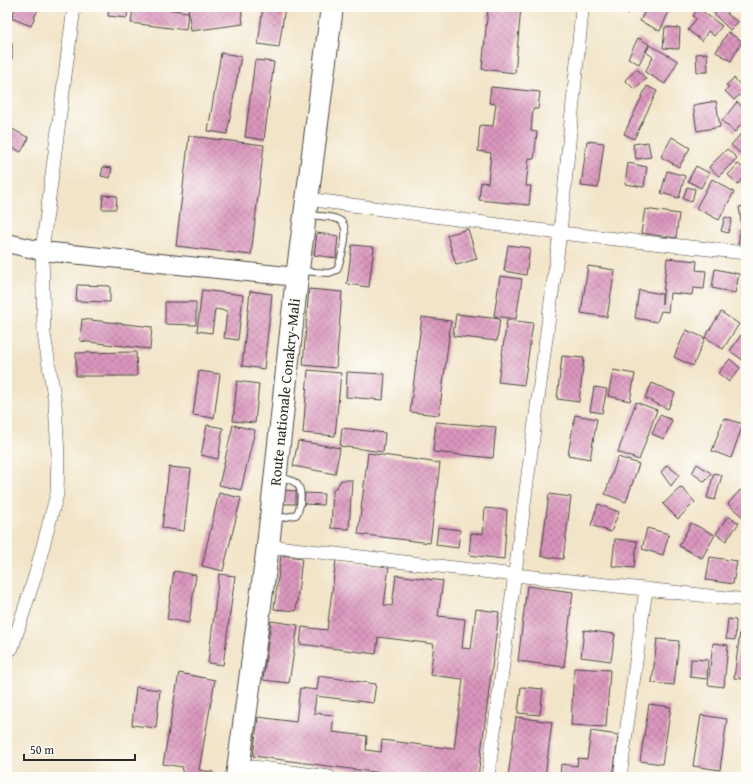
<svg xmlns="http://www.w3.org/2000/svg" width="753" height="784" font-family="'Gentium Book Plus',serif">
  <style>
    .building { fill: url(#building-cross-hatch) }
    .lines { fill: none; stroke-linecap: round; stroke-linejoin: round }
    .lane-casing { stroke: #494743; stroke-width: 8 }
    .street-casing { stroke: #494743; stroke-width: 14 }
    .secondary-casing { stroke: #494743; stroke-width: 20 }
    .highway-casing { stroke: #494743; stroke-width: 24 }
    .lane { stroke: #fff; stroke-width: 6 }
    .street { stroke: #fff; stroke-width: 13 }
    .secondary { stroke: #fff; stroke-width: 18 }
    .highway { stroke: #fff; stroke-width: 22 }
    .labels { text-anchor: middle; stroke-width: 3.5; stroke-linejoin: round; paint-order: stroke }
    .street-label { font-size: 15px; fill: #2b2b2b; stroke: #fdfcf7 }
  </style>
  <defs>
    <pattern id="building-cross-hatch" width="8" height="8" patternUnits="userSpaceOnUse"><rect width="8" height="8" fill="#db96be"/><path d="M0 0l8 8M0 8l8-8" fill="none" stroke="#b27b9b"/></pattern>
  </defs>
  <rect width="100%" height="100%" fill="#fdfcf7"/>
  <filter id="ink" filterUnits="userSpaceOnUse"><feTurbulence type="fractalNoise" baseFrequency=".025" numOctaves="2"/><feDisplacementMap in="SourceGraphic" scale="8" xChannelSelector="R" yChannelSelector="G"/><feConvolveMatrix kernelMatrix="1 2 1 2 8 2 1 2 1" color-interpolation-filters="sRGB"/></filter>
  <filter id="wash" filterUnits="userSpaceOnUse"><feTurbulence type="fractalNoise" baseFrequency=".012" numOctaves="4" result="noise"/><feDisplacementMap in="SourceGraphic" scale="16" xChannelSelector="R" yChannelSelector="G"/><feGaussianBlur stdDeviation="0.9" result="paint"/><feColorMatrix in="noise" values="0 0 0 0 0 0 0 0 0 0 0 0 0 0 0 0 0 1.4 0 .05"/><feComposite in="paint" operator="in"/></filter>
  <g filter="url(#wash)">
    <rect width="100%" height="100%" fill="#f2e4c8"/>
    <g id="blocks">
      <path class="building" d="M16 7H34L38 9 31 26 11 18Z
        M109 7H128L127 18 108 16Z
        M133 7H152L188 12 186 30 131 23Z
        M188 7H241L243 24 191 31Z
        M263 7H285L279 47 258 44Z
        M488 7H521L515 73 482 69Z
        M609 7H629L628 14 609 10Z
        M647 7H671L660 31 640 21Z
        M703 7H729L727 14 738 22 730 30 715 15V12Z
        M698 8 722 26 714 36 708 31 702 41 688 30 696 19 693 16Z
        M665 27 680 28 679 49 663 48Z
        M728 32 742 41 731 61 716 52Z
        M638 38 649 44 639 64 628 58Z
        M7 42 12 43V59H7Z
        M650 45 678 61 665 84 645 72 653 57 646 52Z
        M221 53 241 56 227 134 208 131Z
        M707 53 708 72H697L696 54Z
        M255 60 274 62 264 140 245 137Z
        M637 69 646 79 634 89 625 80Z
        M734 78 745 90 734 100 725 91 729 88 726 85Z
        M647 86 657 91 634 139 624 134Z
        M491 87 540 92 538 109H533L531 131 537 132 534 159 529 158 526 186H531L529 205 479 200 481 182 488 183 491 153 478 151 480 125 493 126 496 104 489 103Z
        M716 101 720 127 697 131 693 105Z
        M737 102 746 109 742 115 746 118 735 132 722 121Z
        M746 128V148L741 154 731 145Z
        M12 129 29 138 21 152 7 145V139Z
        M189 136 264 145 251 255 176 246Z
        M672 137 690 148 679 167 661 157Z
        M587 141 604 143 598 188 581 186Z
        M648 142 651 157 636 159 633 144Z
        M727 149 737 158 719 176 709 167Z
        M628 163 647 167 644 187 625 184Z
        M738 164 746 170V175L738 184 728 175Z
        M696 166 709 173 701 188 688 181Z
        M103 167 112 168 110 178 101 176Z
        M667 171 685 176 679 198 661 193Z
        M712 179 734 192 719 220 696 208Z
        M687 187 695 189 692 202 683 199Z
        M103 195 117 196 116 209H102Z
        M746 206V226L742 227 739 207Z
        M645 209 679 214 676 238 641 233Z
        M725 217 732 219 728 233 721 231Z
        M468 229 477 259 456 265 447 235Z
        M740 230 746 231V247L738 246Z
        M317 233 338 236 336 258 314 255Z
        M352 245 374 247 369 287 347 284Z
        M508 245 530 248 526 275 504 271Z
        M667 258 697 261 696 270 706 271 704 289 693 288 692 295 670 293 668 312 661 311 657 322 635 318 639 290 662 294V304Z
        M588 266 615 270 607 317 581 313Z
        M715 269 739 274 735 293 712 288Z
        M500 276 522 279 516 319 494 316Z
        M77 285 110 286V302L76 301Z
        M309 289 342 292 336 368 303 365Z
        M202 290 243 295 238 340 224 338 227 311 215 309 212 333 197 331Z
        M250 291 272 294 264 369 242 366Z
        M165 302H196V325L165 324Z
        M721 312 739 324 723 349 705 337Z
        M456 314 500 319 497 341 453 336Z
        M422 317 451 321 439 415 410 412Z
        M82 319 152 327 150 349 80 341Z
        M507 320 533 323 524 385 498 382Z
        M686 330 705 338 693 366 674 357Z
        M741 335 746 339V358L744 361 730 351Z
        M136 352 137 376H76V353Z
        M562 356 584 358 579 402 557 399Z
        M730 359 740 368 729 382 718 373Z
        M308 370 341 373 335 436 303 433Z
        M613 370 635 374 630 401 608 396Z
        M199 371 220 374 214 418 193 415Z
        M347 372 385 374 383 400 346 397Z
        M237 381 259 384 255 423 233 421Z
        M652 383 675 393 668 409 645 398Z
        M594 387 607 389 602 413 590 411Z
        M636 402 657 410 639 460 618 452Z
        M575 415 597 419 590 459 568 455Z
        M660 415 672 420 664 439 652 434Z
        M724 418 743 424 731 458 712 451Z
        M436 422 496 427 493 458 433 452Z
        M207 425 223 428 218 459 201 455Z
        M233 425 255 430 241 490 219 485Z
        M342 428 385 433 383 452 340 446Z
        M298 441 340 448 335 474 293 466Z
        M746 450V459L742 457Z
        M368 453 440 463 430 543 358 534Z
        M618 457 639 464 626 502 605 494Z
        M697 464 711 473 705 482 692 473Z
        M667 465 679 475 671 486 661 472Z
        M169 467 191 469 184 531 162 528Z
        M714 473 722 475 715 500 707 498Z
        M341 480H352L349 529 331 528 333 489 337 487Z
        M681 487 695 502 678 519 663 504Z
        M282 490 296 491V504H282Z
        M740 490 746 496V520L728 504Z
        M219 493 241 498 223 571 202 566Z
        M305 493 324 494 323 505 304 504Z
        M549 494 571 497 563 559 541 556Z
        M598 504 619 512 611 532 591 525Z
        M485 508 507 510 504 559 469 555 471 533 483 534Z
        M728 516 739 523 726 541 716 534Z
        M691 523 715 535 702 558 679 546Z
        M438 527 460 530 458 548 436 545Z
        M647 528 669 534 663 555 642 549Z
        M615 539 637 541 634 568 612 566Z
        M281 555 302 558 296 611 274 609Z
        M710 557 737 561 733 584 706 580Z
        M336 560 389 567 384 605 392 606 396 575 443 581 438 616 465 619 462 648 471 649 476 609 499 612 478 777H411L253 756 258 717 296 722 300 688 317 690 319 676 376 684 373 703 316 696 314 713 334 715 332 732 367 736 366 750 381 752 382 740 454 749 463 679 430 675 434 644 378 637 376 654 300 644 302 627 327 630Z
        M174 571 196 575 189 623 167 619Z
        M219 574 235 576 223 665 208 663Z
        M527 586 573 592 564 667 518 661Z
        M728 619 736 620 735 640 726 639Z
        M271 621 298 625 289 683 263 680Z
        M584 630 615 634 611 661 581 657Z
        M740 632H746V653L743 679 734 678Z
        M657 639 679 641 674 685 652 683Z
        M713 643 728 645 724 687 708 685Z
        M691 659 708 660 707 679 690 677Z
        M574 668 610 670 606 727 571 725Z
        M179 673 215 680 199 770 213 772 212 777H181L183 767 163 764Z
        M136 687 160 690 156 728 132 725Z
        M521 687 543 689 540 715 518 713Z
        M649 704 671 707 662 764 640 761Z
        M701 715 727 719 720 770 693 766Z
        M516 717 552 722 545 777H508Z
        M591 731 618 735 613 777H560L561 764 577 766 578 758 587 759Z"/>
    </g>
  </g>
  <g filter="url(#ink)">
    <use href="#blocks" fill-opacity="0" stroke="#494743" stroke-width="1"/>
    <g class="lines">
      <g class="lane-casing">
        <path id="lane" d="M301 271 329 273 337 270C341 259 350 231 342 222 336 216 316 216 308 215
          M275 519 296 515C301 508 303 490 297 484 293 480 284 478 279 477"/>
      </g>
      <g class="street-casing">
        <path id="street" d="M307 199 560 233 746 253
          M268 546 515 575 746 600
          M7 652 12 648 35 576 57 494 58 455 55 403 44 334 42 251 74 7
          M239 765 329 777
          M488 777 560 233 582 11 580 7
          M620 777 646 589"/>
      </g>
      <g class="secondary-casing">
        <path id="secondary" d="M7 243 42 251 297 277"/>
      </g>
      <g class="highway-casing">
        <path id="highway" d="M237 777 268 546 297 277 332 7"/>
      </g>
      <use href="#lane" class="lane"/>
      <use href="#street" class="street"/>
      <use href="#secondary" class="secondary"/>
      <use href="#highway" class="highway"/>
    </g>
  </g>
  <g class="labels">
    <g class="street-label">
      <text transform="translate(285 392) rotate(-84)" y="5">Route nationale Conakry-Mali</text>
    </g>
  </g>
  <rect width="753" height="784" fill="none" stroke="#fdfcf7" stroke-width="24"/>
  <path d="M24 754v6h111v-6" fill="none" stroke="#2b2b2b" stroke-width="2"/>
  <text x="30" y="754" font-size="12" fill="#2b2b2b" stroke="#fdfcf7" stroke-width="3" paint-order="stroke">50 m</text>
</svg>
